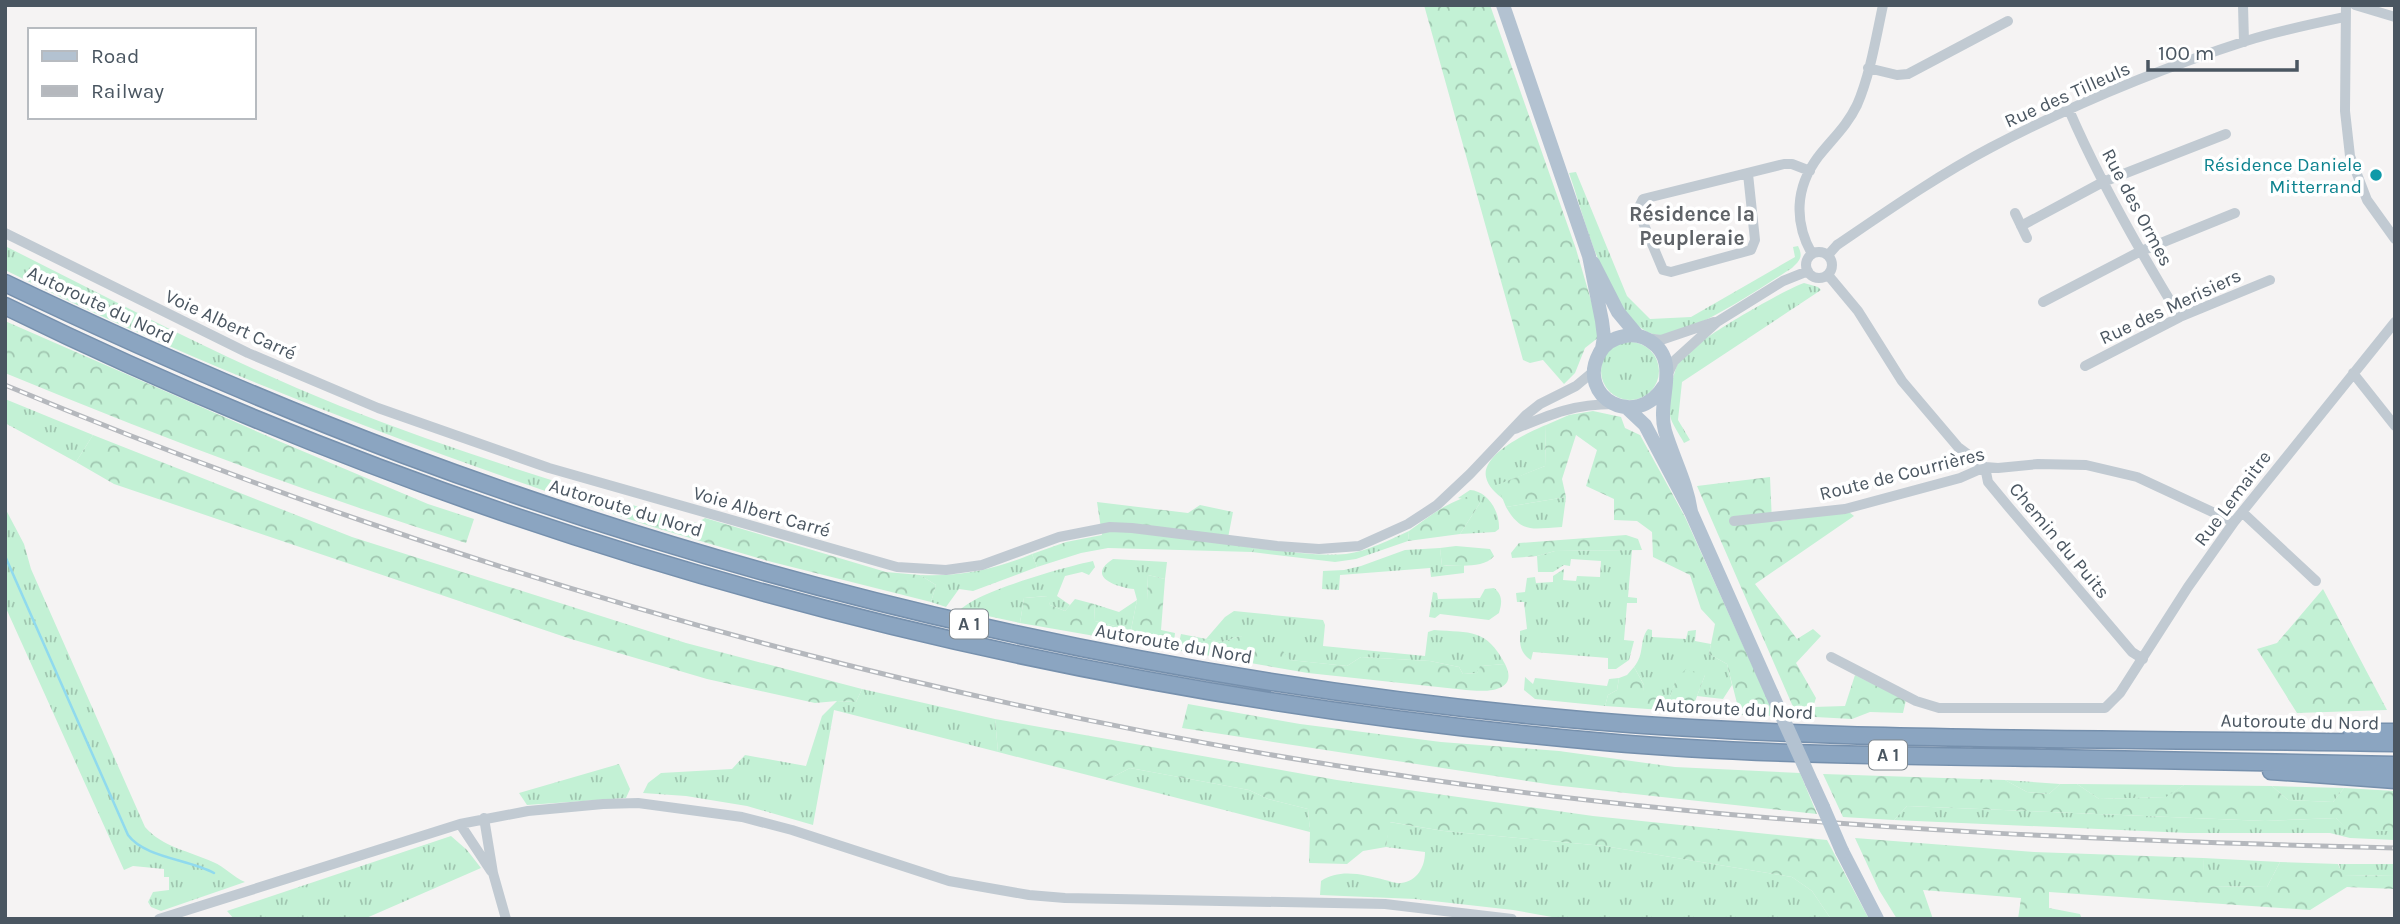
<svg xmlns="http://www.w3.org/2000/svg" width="2400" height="924" font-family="Karla,sans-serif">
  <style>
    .grass { fill: url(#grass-tufts) }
    .forest { fill: url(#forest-crowns) }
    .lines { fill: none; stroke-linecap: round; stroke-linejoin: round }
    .stream { stroke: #90daee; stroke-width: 2.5 }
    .highway-casing { stroke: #7690ad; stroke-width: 19 }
    .minor { stroke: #c1cad2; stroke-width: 10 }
    .major { stroke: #b3c2d1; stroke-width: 14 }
    .highway { stroke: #8ba5c1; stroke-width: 16 }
    .rail-casing { stroke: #b5b8bd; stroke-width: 5 }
    .rail { stroke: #fff; stroke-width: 2.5; stroke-dasharray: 8; stroke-linecap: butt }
    .major-bridge { stroke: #b3c2d1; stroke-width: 14 }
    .culture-dot { fill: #0f9aa8; stroke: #fff; stroke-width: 2.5 }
    .labels { text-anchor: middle; stroke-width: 7; stroke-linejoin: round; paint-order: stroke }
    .shield { fill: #fff; stroke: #808990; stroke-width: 2 }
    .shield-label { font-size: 18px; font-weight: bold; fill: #4a5661 }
    .street-label { font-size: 19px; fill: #4a5661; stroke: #fff }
    .culture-label { font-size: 19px; fill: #0d838f; stroke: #fff; text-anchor: end }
    .neighbourhood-label { font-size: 21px; font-weight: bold; fill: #5f6368; stroke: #fff }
  </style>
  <defs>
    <pattern id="grass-tufts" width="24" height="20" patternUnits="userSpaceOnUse" patternTransform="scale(1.75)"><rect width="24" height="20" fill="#c3f1d5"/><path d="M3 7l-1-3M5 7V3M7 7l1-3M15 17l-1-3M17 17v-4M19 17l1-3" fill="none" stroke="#a0c6b0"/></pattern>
    <pattern id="forest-crowns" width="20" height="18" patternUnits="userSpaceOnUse" patternTransform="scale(1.75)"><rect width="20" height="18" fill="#c3f1d5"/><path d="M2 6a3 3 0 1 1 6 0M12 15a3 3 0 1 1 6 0" fill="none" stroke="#a0c6b0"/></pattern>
  </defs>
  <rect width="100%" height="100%" fill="#f5f3f3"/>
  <path class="grass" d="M1576 172 1627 296 1650 319 1691 317 1795 257 1793 247 1798 246C1803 256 1801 260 1792 268 1765 285 1689 337 1659 335 1611 332 1583 211 1569 173Z
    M5 246C115 301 225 360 340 406 443 447 549 480 656 512L653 527C432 455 213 373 5 270Z
    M1804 283 1818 287 1821 290 1682 382 1678 420 1690 440 1684 443C1680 435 1671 423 1670 415 1667 403 1673 372 1679 361 1689 344 1783 290 1804 283Z
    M1601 371a29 29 0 1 1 58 0a29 29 0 1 1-58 0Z
    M5 399 93 435 76 462 5 423Z
    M1546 425 1545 466 1498 485 1503 499C1496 493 1488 487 1486 477 1481 454 1529 432 1546 425Z
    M1470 490C1488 491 1500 512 1499 529L1495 532 1460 534 1480 503 1458 498Z
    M1566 497 1562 527C1534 528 1522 535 1506 507Z
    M5 508 24 544 31 569 145 827C162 847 189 851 213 862 225 867 233 877 245 882L161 911 151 907 148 902 153 892 169 890V877H164V869L133 866 124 870 5 606Z
    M1409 531 1408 541 1356 559 1335 562 1252 552 1253 548C1283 550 1316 557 1346 554 1368 551 1389 540 1409 531Z
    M1440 548 1442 566 1464 565V573L1431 577 1430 568 1340 575 1339 590 1322 589 1323 571 1344 570 1361 566 1405 550Z
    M1632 550 1628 597 1637 598V603H1627L1624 640 1634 641 1629 660 1616 669H1608V658L1533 652 1531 660C1519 652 1520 644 1520 631L1527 629 1524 602H1517L1516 593 1525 592 1527 578 1535 577 1536 583 1553 582V576L1564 569 1563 580 1576 581 1577 576 1600 577 1601 561 1571 559 1570 566 1564 565 1553 572H1538L1537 556 1555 551Z
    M1032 554 1037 567 973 591 959 589 946 607 931 602 936 585 920 575C959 577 996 569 1032 554Z
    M1113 559 1167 562 1165 579 1148 575 1147 600H1137L1131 630 1095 621 1094 604 1119 612 1137 600 1134 589C1117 587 1085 577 1113 559Z
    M1093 561 1095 567 1089 575 1082 572 1065 576 1057 596 1070 605 1065 611 1050 605 1047 596 1024 598 1020 623 960 610C978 591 1065 567 1093 561Z
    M1494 588C1503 595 1502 603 1499 613L1489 620 1440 614 1435 618 1429 617 1433 592 1437 593 1438 599 1480 598 1485 589Z
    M1234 611 1323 620 1325 625 1323 646 1425 656 1428 632 1434 630C1471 633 1486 628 1505 664L1481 666 1477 673 1463 674 1459 667 1430 661 1361 657 1347 666 1289 660 1240 636 1222 642 1206 639 1225 617Z
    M1648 629 1652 630V637L1686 639 1688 631 1696 630 1695 641 1711 644 1709 654 1727 664 1732 685 1723 699 1697 696 1705 675 1676 680 1670 697H1642L1644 685 1634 667C1645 654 1639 640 1648 629Z
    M1525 677 1533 684 1535 678 1607 686 1609 679 1619 678 1617 690 1608 695 1605 706 1535 699 1524 690Z
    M862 689 995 719 998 752 834 710 813 825 747 806 686 796 643 793 648 783 661 773 732 769 745 755 806 766 822 716 837 701 856 702Z
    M1694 703 1737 706 1740 715 1691 712Z
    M619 764 630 789 626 798 527 805 519 793Z
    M1130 768 1249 790 1268 799 1308 809 1310 832 1107 780Z
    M2005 780 2060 784 2049 794 2027 792Z
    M2077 784 2184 785 2167 797 2099 799Z
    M2272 786 2344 788 2333 802 2288 800Z
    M1907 806 2265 821 2336 818 2350 831H2395V840L2350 838 2330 833H2188L1894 820Z
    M1389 822 1444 831 1604 846 1792 877 1812 891 1831 919H1563L1513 910 1415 899 1320 895 1321 881C1340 868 1365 875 1385 880 1390 881 1396 884 1401 883 1417 881 1425 867 1425 852L1386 847Z
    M451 836 467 850 481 868 364 919H234L227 911Z
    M2203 858 2280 862 2267 887 2204 886Z
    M2339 864H2395V876L2342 875Z"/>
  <path class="forest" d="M1424 5H1490L1576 249 1597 321 1599 337 1585 348 1575 373 1564 384 1543 360 1530 363 1523 360Z
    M5 321 281 442 428 504 474 519 466 543C310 494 157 436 5 373Z
    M1593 411 1621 417 1625 428 1640 435 1685 517 1775 716 1740 715 1727 664 1709 654 1715 624 1701 609 1690 575 1653 557 1652 532 1637 521 1614 520V499L1586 486 1597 450 1576 435 1562 479 1566 497 1506 507 1497 485 1545 466 1546 425 1569 415Z
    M93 435 352 537 686 643 862 689 856 702 837 701 815 703 707 679 571 639 114 484 76 462Z
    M1770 477 1772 522 1849 512 1854 516 1755 584 1797 639 1813 629 1821 636 1796 663 1816 698 1813 707 1845 706 1855 675 1906 700 1903 713 1870 712 1852 719 1797 716 1697 486Z
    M1475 495 1480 503 1460 534 1408 541 1409 531C1430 516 1449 500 1475 495Z
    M1097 502 1188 513 1200 505 1233 512 1227 543 1253 548 1252 552 1108 548 1081 553 1037 567 1032 554 1066 542 1102 535Z
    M656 512 697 523 705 518 886 572 920 575 936 585 931 602 768 561 653 527Z
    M1626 535 1638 539 1642 550 1555 551 1537 556 1512 558 1511 553 1519 543Z
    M1456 546 1490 549 1494 556C1482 570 1458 564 1442 566L1440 548Z
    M1148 575 1165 579 1161 630 1175 633 1174 642 1179 643 1181 634 1222 642 1240 636 1279 646 1290 660 1347 666 1361 657 1430 661 1459 667 1463 674 1477 673 1480 666 1505 664C1520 693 1483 692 1466 690L1308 673 1020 623 1024 598 1048 596 1050 605 1065 611 1075 599 1094 604 1095 621 1131 630 1137 600H1147Z
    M2323 589 2387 710 2297 713 2257 649 2277 643Z
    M1634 667 1644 685 1643 697H1670L1676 679 1686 669 1705 675 1691 712 1605 706 1608 695 1617 690 1619 678 1627 675Z
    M1188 704 1300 724 1441 742 1559 751 1675 767 1800 773 1817 814 1553 785 1182 728Z
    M995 719 1337 780 1593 816 1827 840 1869 919H1831L1812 891 1792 877 1604 846 1444 831 1390 822 1386 847 1363 851 1347 864 1309 863 1310 832 1308 809 1268 799 1249 790 1130 768 1107 780 998 752Z
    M1823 774 2005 780 2027 792 2049 794 2060 784H2077L2099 799 2166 797 2184 785 2272 786 2288 800 2333 802 2344 788 2395 791V831H2349L2336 818 2265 821 1907 806 1894 820 1843 817Z
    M1855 838 2034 852 2203 858 2205 886 2267 887 2280 862 2338 864 2343 875 2395 876V889L2347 887 2310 910 2049 892V908L2080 914 2082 919H2018L2021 898 1923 890 1933 919H1897L1879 890Z"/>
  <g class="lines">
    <path class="stream" d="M5 556 128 835C145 858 189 859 214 873"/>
    <g class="highway-casing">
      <path id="highway" d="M5 283C135 345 267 403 402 454 784 597 1186 686 1592 721 1859 743 2127 738 2395 743
        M5 306C509 553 1047 693 1605 742 1752 755 1901 756 2049 758 2164 760 2279 762 2395 765
        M2352 732H2395
        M2271 771 2395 780"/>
    </g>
    <path class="minor" d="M2243 5 2244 42
      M2346 5 2345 111 2350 156 2367 200 2395 239
      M2355 5 2395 17
      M1868 68 1897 75 1908 74 2008 21
      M2069 110C2100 182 2139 250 2180 317
      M1748 174 1755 240 1751 250 1671 272 1663 270 1639 213V207L1643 199 1784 164H1792L1810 171
      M2015 213 2027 238
      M2021 226 2103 182 2226 134
      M5 233 248 353 378 408 549 468 897 567 946 570 982 565 1059 537 1110 527 1132 528 1277 546 1319 549 1359 546 1408 524 1437 505 1470 474 1526 415 1540 404 1576 386 1594 371
      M1806 265a13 13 0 1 1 26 0a13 13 0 1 1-26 0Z
      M1812 254C1794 222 1795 188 1818 157 1832 139 1847 126 1857 105 1870 75 1876 38 1883 5
      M1828 255 1837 245C1887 211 1937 176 1990 148 2072 105 2159 69 2246 41 2278 31 2312 24 2345 17
      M1828 275 1858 311 1902 381 1958 447 1985 467 1988 482 2007 505 2132 652 2143 659
      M2043 302 2139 252 2235 213
      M1646 338 1661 340 1714 322
      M2085 366 2180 317 2270 280
      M2353 373 2395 426
      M1667 376 1674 361 1717 322 1783 281 1808 271
      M1515 429C1551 414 1574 404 1614 404
      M2242 512 2316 581
      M1734 521 1845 509 1960 478 1985 467 1998 468 2038 464 2086 465 2137 477 2234 522
      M1831 657 1916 701 1939 708H2105L2120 693 2188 587 2234 522 2395 322
      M484 818 493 873 506 919
      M460 824 491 871
      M159 919 460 824 528 811 603 804 638 803 742 817 792 830 949 881 1029 895 1065 898 1385 904 1512 919"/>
    <path class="major" d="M1503 5 1589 256 1602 321 1604 337 1602 349
      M1593 263 1618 312 1638 336
      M1664 386C1636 431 1576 397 1599 354 1604 344 1614 338 1625 336 1633 334 1643 336 1650 341 1682 361 1656 400 1665 431 1673 458 1687 483 1691 512
      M1627 408 1645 425 1691 512 1772 694
      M1812 783 1823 807
      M1842 851 1877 919"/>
    <use href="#highway" class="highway"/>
    <g class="rail-casing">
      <path id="rail" d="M5 385C511 596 1051 740 1596 801 1862 831 2128 841 2395 848"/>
    </g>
    <use href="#rail" class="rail"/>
    <path class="major-bridge" d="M1772 694 1812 783
      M1823 807 1842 851"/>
  </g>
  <circle class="culture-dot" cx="2376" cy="175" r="7"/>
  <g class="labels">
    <g class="shield">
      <rect x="950" y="609.5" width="38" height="29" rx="5"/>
      <rect x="1869" y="740.5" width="38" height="29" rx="5"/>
    </g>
    <g class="shield-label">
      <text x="969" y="630">A 1</text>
      <text x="1888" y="761">A 1</text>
    </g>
    <g class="street-label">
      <text transform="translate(2067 94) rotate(-24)" y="7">Rue des Tilleuls</text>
      <text transform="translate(2138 207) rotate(62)" y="7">Rue des Ormes</text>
      <text transform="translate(101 304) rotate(25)" y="7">Autoroute du Nord</text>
      <text transform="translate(2170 306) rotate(-25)" y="7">Rue des Merisiers</text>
      <text transform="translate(231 324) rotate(25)" y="7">Voie Albert Carré</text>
      <text transform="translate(1902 473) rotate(-14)" y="7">Route de Courrières</text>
      <text transform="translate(2232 498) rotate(-53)" y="7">Rue Lemaitre</text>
      <text transform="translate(626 507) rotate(17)" y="7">Autoroute du Nord</text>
      <text transform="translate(762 511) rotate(16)" y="7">Voie Albert Carré</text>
      <text transform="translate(2060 540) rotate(50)" y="7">Chemin du Puits</text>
      <text transform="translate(1174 643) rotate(10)" y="7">Autoroute du Nord</text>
      <text transform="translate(1734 708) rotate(3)" y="7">Autoroute du Nord</text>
      <text transform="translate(2300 721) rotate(1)" y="7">Autoroute du Nord</text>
    </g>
    <g class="culture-label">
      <text x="2362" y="171">Résidence Daniele<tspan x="2362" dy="22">Mitterrand</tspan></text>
    </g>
    <g class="neighbourhood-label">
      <text x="1692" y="221">Résidence la<tspan x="1692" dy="24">Peupleraie</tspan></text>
    </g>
  </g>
  <rect width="2400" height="924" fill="none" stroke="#4a5661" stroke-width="14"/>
  <rect x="28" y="28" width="228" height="91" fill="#ffffff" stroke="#b7bbc0" stroke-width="2"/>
  <rect x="42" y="51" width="35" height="10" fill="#b3c2d1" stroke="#b7bbc0" stroke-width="2"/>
  <text x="91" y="63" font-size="21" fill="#4a5661">Road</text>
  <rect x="42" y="86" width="35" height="10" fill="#b5b8bd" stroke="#b7bbc0" stroke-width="2"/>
  <text x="91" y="98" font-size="21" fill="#4a5661">Railway</text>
  <path d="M2148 60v10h149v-10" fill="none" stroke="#4a5661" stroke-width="3.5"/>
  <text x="2158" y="60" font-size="21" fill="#4a5661" stroke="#ffffff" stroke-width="5" paint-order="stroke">100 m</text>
</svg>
